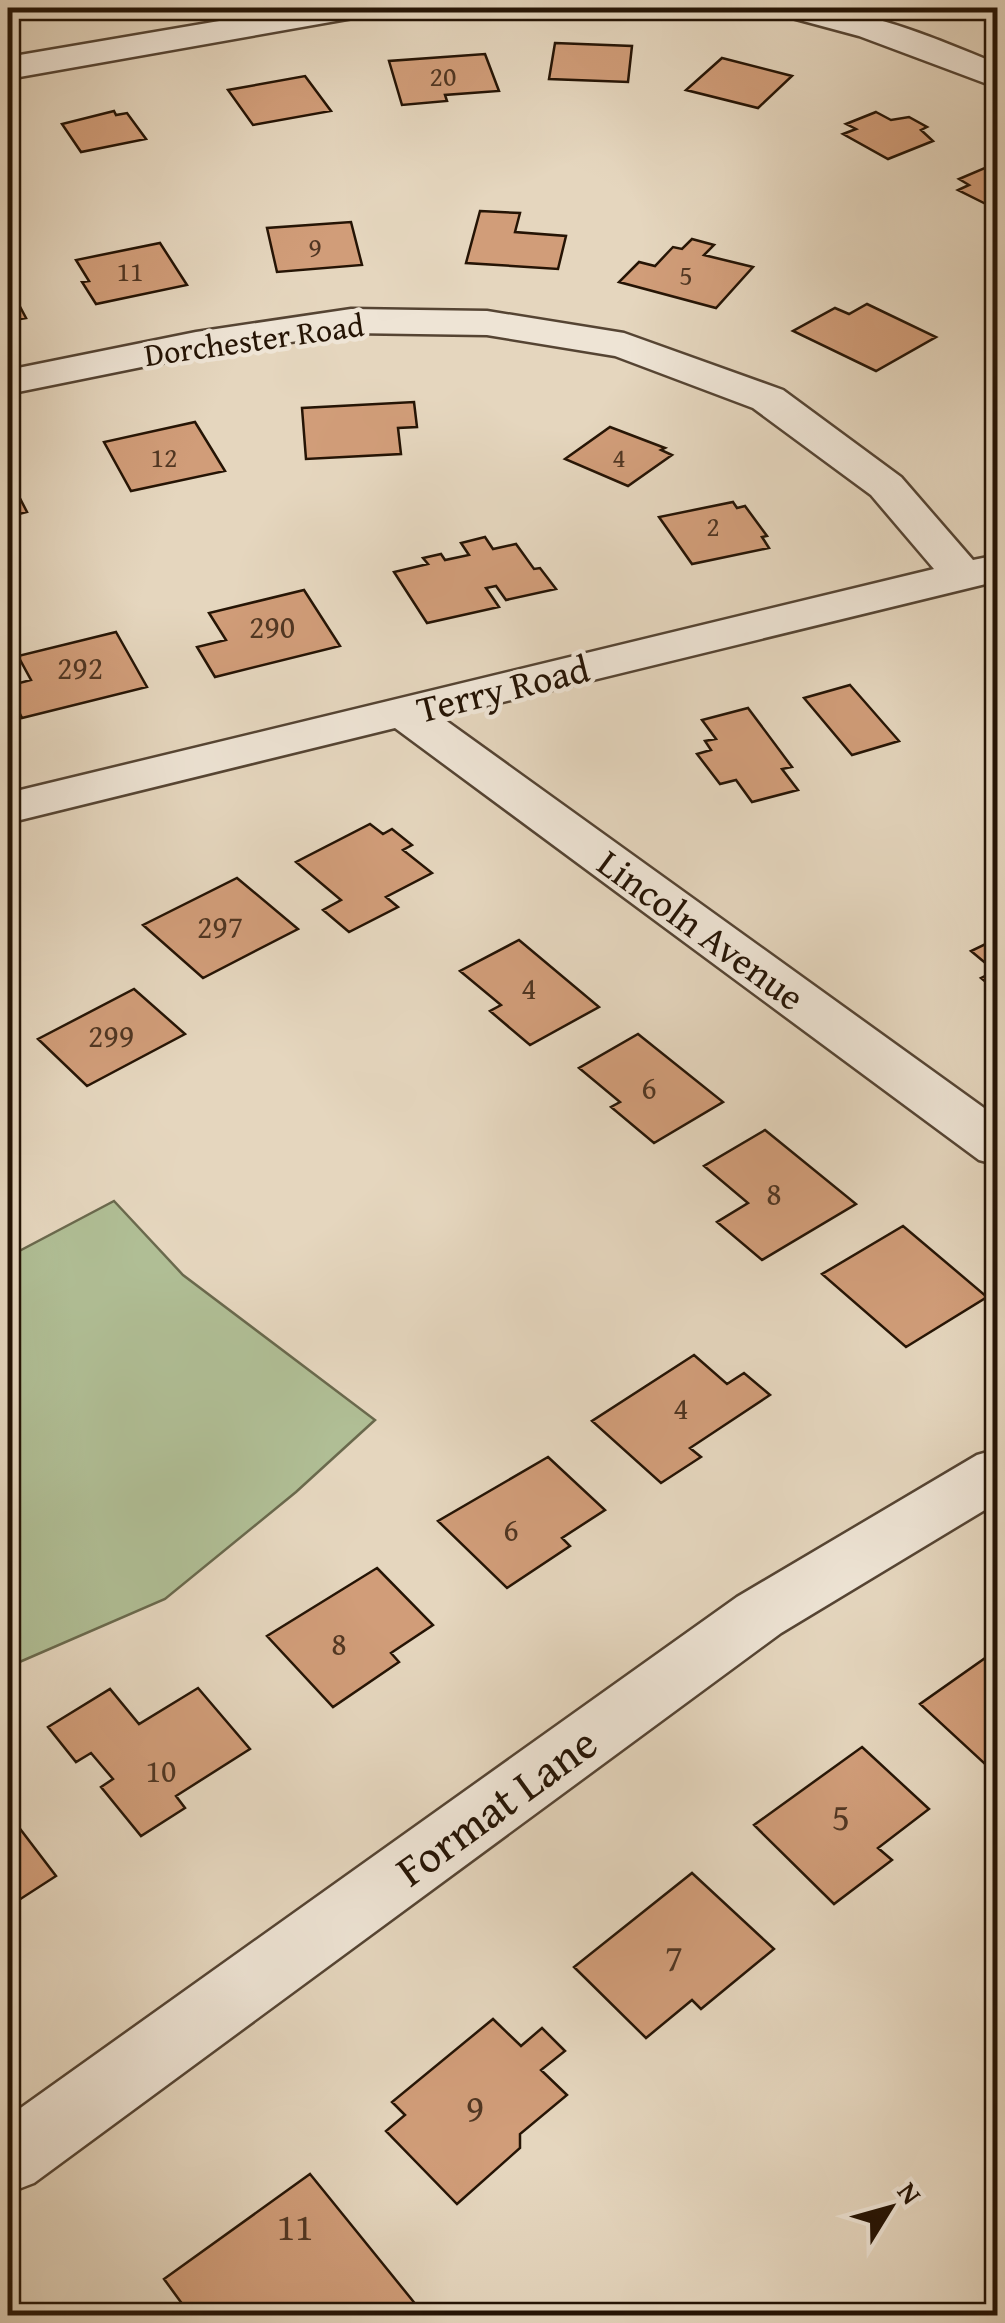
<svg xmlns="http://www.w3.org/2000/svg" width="1005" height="2323" font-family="'Gentium Book Plus',serif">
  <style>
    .green { fill: #b0be95; stroke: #6a694d; stroke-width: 2.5 }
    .building { fill: #d19d79; stroke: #251405; stroke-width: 2.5 }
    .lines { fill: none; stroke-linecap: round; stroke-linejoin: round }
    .minor-casing { stroke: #543; stroke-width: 5 }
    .minor { fill: #eee4d5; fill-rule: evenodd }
    .labels { text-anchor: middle; stroke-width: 9; stroke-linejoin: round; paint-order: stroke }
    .far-number-label { font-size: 28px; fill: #503622 }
    .far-street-label { font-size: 32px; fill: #251405; stroke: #eee4d5 }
    .number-label { font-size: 32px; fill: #503622 }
    .street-label { font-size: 38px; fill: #251405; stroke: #eee4d5 }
    .near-number-label { font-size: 38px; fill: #503622 }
    .near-street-label { font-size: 45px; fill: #251405; stroke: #eee4d5 }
  </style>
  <rect width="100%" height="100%" fill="#e5d6be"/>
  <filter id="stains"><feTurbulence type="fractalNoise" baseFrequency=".002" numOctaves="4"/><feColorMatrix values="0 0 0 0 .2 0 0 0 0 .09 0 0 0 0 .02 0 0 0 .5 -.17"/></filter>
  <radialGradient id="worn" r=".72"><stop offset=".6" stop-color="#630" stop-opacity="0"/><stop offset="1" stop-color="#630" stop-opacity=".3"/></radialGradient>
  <path class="green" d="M114 1201 183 1275 375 1420 296 1492 165 1599 8 1667V1257Z"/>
  <path class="building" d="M555 43 632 46 628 82 549 79Z
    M485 54 499 91 445 95 447 101 402 105 389 61Z
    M722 58 792 76 758 108 686 90Z
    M305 76 331 111 253 125 228 90Z
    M114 111 116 115 127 113 146 139 81 152 62 124Z
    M876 112 891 120 909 117 927 127 921 130 933 141 888 159 843 134 856 129 846 124Z
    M987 167 998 172V210L958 190 969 185 959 179Z
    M480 211 520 213 515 232 566 236 558 269 466 263Z
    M351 222 362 265 277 272 267 228Z
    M692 239 714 245 704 255 753 267 716 308 619 282 639 262 655 266 673 247 682 249Z
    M160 243 187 285 96 304 82 282 89 281 76 260Z
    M8 284 26 318 8 321Z
    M867 304 936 337 876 371 793 331 835 308 849 314Z
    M414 402 417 427 398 428 401 454 306 459 302 408Z
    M195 422 225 471 131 491 104 442Z
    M610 427 665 448 661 450 672 455 628 486 565 459Z
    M8 475 27 512 8 517Z
    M733 502 737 508 745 506 767 536 762 537 769 548 692 564 659 517Z
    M485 537 493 549 516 544 534 569 540 568 556 589 506 600 496 586 486 588 499 607 427 623 394 572 428 564 423 558 441 554 445 560 469 555 461 543Z
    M304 590 340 646 215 677 197 647 226 640 209 613Z
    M116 632 147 687 22 718 8 689V686L31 680 18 656Z
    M850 685 899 741 852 755 804 698Z
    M748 708 792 767 782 769 798 790 752 802 736 780 720 784 697 754 711 750 705 741 716 739 702 720Z
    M370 824 383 834 392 829 412 845 403 850 432 873 386 897 398 907 349 932 323 910 341 900 296 862Z
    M237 878 298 929 203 978 143 925Z
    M998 938V992L981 978 995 971 971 951Z
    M519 940 599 1007 530 1045 490 1011 501 1005 460 971Z
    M134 989 185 1034 87 1086 38 1039Z
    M638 1034 723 1102 654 1143 611 1107 620 1102 579 1068Z
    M765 1130 856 1204 762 1260 717 1222 748 1203 704 1166Z
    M903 1226 987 1297 906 1347 822 1274Z
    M694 1355 727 1384 744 1373 770 1395 690 1448 701 1457 661 1483 592 1421Z
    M548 1457 605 1510 562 1538 570 1546 507 1588 438 1521Z
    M377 1568 433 1625 391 1653 399 1662 333 1707 267 1636Z
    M998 1649V1776L920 1704Z
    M198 1688 250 1749 176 1796 185 1808 141 1836 101 1787 113 1779 91 1753 76 1762 48 1727 110 1689 139 1724Z
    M862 1747 929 1809 878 1848 892 1860 834 1904 754 1825Z
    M8 1813 56 1876 8 1907 17 1920 8 1925Z
    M692 1873 774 1949 701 2009 692 2000 646 2038 574 1967Z
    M493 2019 521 2046 542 2028 565 2051 541 2070 567 2095 520 2134V2148L457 2204 386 2131 405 2115 392 2102Z
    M310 2174 417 2306 404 2316H191L164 2279Z"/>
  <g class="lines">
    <g class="minor-casing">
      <path id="minor" d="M296 8H370L365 15 353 18 8 79V57Z
        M776 8C856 3 924 34 998 64V88L859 36 781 15Z
        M351 309 487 311 624 333 783 390 901 477 973 560 998 555V581L441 717 998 1118V1165L979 1160 395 728 8 823V793L934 569 871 495 753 408 615 356 487 335 351 333 196 356 8 394V370L196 332Z
        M998 1449V1502L781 1633 34 2183 8 2193V2117L737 1597 977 1455Z"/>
    </g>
    <use href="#minor" class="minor"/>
  </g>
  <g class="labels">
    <g class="far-number-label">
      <text x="443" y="86">20</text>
      <text x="315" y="257">9</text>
      <text x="130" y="281">11</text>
      <text x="686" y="285">5</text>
      <text x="164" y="467">12</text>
      <text x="619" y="467">4</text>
      <text x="713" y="536">2</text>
    </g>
    <g class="far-street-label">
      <text transform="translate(254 340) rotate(-8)" y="11">Dorchester Road</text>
    </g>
    <g class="number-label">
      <text x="272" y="638">290</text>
      <text x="80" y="679">292</text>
      <text x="220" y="938">297</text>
      <text x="529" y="999">4</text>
      <text x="111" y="1047">299</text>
      <text x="649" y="1099">6</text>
      <text x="774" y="1205">8</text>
      <text x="681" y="1419">4</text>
      <text x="511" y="1541">6</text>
      <text x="339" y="1655">8</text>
      <text x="161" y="1782">10</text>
    </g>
    <g class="street-label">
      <text transform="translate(503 689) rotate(-14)" y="13">Terry Road</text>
      <text transform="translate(701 930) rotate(36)" y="13">Lincoln Avenue</text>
    </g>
    <g class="near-number-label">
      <text x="841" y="1830">5</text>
      <text x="674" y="1971">7</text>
      <text x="475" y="2122">9</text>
      <text x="295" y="2240">11</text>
    </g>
    <g class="near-street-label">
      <text transform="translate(496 1806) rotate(-36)" y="16">Format Lane</text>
    </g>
  </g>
  <rect width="1005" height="2323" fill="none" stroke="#e5d6be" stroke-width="40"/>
  <rect x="10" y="10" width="985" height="2303" fill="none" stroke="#251405" stroke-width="5"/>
  <rect x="20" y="20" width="965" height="2283" fill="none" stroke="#251405" stroke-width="2.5"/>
  <g transform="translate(890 2208) rotate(53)" stroke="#eee4d5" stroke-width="8" paint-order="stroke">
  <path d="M0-8L18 38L0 25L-18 38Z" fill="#251405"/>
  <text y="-15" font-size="28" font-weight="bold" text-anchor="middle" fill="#251405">N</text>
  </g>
  <rect width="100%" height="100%" filter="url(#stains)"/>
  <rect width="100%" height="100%" fill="url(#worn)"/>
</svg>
